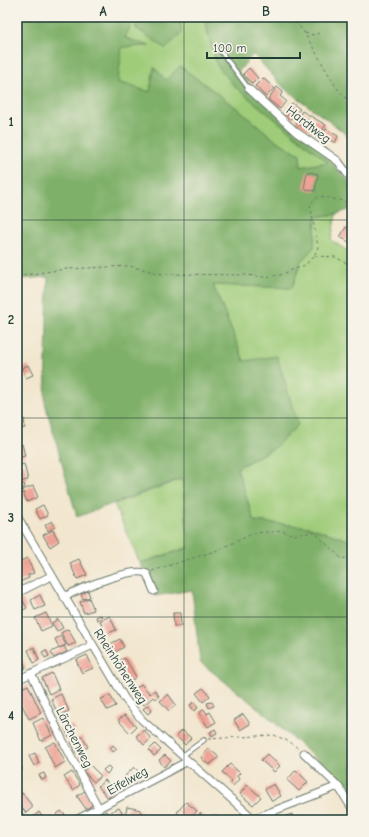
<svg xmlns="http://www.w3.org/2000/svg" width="369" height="837" font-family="'Comic Neue',sans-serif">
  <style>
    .green { fill: #9fcc79; stroke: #5f8456 }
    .forest { fill: #7fb069; stroke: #4f764e }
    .building { fill: #eea295 }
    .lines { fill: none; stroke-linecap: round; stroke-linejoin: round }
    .lane-casing { stroke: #69786a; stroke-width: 5.5 }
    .street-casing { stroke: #69786a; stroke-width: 9 }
    .path { stroke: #69786a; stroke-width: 1; stroke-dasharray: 3 3; stroke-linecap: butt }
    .lane { stroke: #fff; stroke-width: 3.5 }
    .street { stroke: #fff; stroke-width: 7 }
    .grid { fill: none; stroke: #1f3d34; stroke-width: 1; stroke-opacity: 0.55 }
    .labels { text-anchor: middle; stroke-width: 4; stroke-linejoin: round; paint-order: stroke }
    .street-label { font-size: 13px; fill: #1f3d34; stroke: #f7f3e8 }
    .neatline { fill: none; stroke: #1f3d34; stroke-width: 1.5 }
    .grid-label { font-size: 13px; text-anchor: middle; font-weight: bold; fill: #1f3d34 }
  </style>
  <rect width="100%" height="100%" fill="#f7f3e8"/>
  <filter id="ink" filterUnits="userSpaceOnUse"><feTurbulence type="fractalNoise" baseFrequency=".025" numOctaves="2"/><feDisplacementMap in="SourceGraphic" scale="8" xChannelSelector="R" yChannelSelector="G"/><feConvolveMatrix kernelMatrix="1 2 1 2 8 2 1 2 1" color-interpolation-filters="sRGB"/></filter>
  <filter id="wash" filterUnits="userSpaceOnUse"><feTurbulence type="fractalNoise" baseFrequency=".012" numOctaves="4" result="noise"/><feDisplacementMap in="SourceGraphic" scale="16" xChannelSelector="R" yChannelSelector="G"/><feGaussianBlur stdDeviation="0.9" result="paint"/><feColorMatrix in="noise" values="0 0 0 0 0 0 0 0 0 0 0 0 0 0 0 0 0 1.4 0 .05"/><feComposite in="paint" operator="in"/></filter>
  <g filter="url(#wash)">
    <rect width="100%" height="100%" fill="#f2e6ce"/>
    <path class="green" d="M134 17 136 29 180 20 146 17H205L206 26 217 65 234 86 328 162 300 167V154L275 140 242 112 180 66 166 80 154 68 150 92 117 82 122 47 148 46 125 38Z
      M336 214 331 240 352 254V541L309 527 254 521 237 468 274 448 244 361 213 285 292 288 301 261 314 247 316 217Z
      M182 479 189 547 140 563 114 504Z"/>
    <path class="forest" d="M17 17H134L125 38 150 46 122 47 118 82 150 92 154 67 166 80 180 66 242 112 275 140 300 154 301 167 328 162 234 86 217 65 206 26 205 17H352V144L345 133 284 88 253 54 238 72 276 111 325 146 333 164 347 179 352 189V209L336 214 316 217 314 247 301 261 292 288 213 285 244 361 277 356 298 425 274 448 237 468 254 521 309 527 352 541V790L259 709 200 662 192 590 155 596 140 563 189 548 182 478 77 517 45 403 48 277 17 279Z
      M135 17 180 20 182 33 166 49 136 28Z"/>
    <g id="blocks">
      <path class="building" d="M249 68 258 78 252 84 243 74Z
        M263 78 274 88 266 97 255 86Z
        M277 87 283 92 280 96 286 101 280 109 268 99Z
        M292 103 300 109 292 119 285 113Z
        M302 111 326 125 319 136 295 122Z
        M326 129 338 136 335 143 323 136Z
        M307 172 318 174 315 191 304 189Z
        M346 227 352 231V238L349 242 340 237Z
        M28 365 33 375 26 378 22 368Z
        M17 391H18L19 403H17Z
        M17 419H24L25 428 17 429Z
        M22 444 25 456 17 458V445Z
        M24 464 28 480 19 482 17 466Z
        M24 484 25 487 19 489 18 485Z
        M33 486 38 497 27 502 22 490Z
        M43 505 48 515 40 519 35 509Z
        M52 521 55 527 48 531 45 525Z
        M53 530 59 541 50 547 43 535Z
        M27 558 34 573 28 575 29 578 17 583V563Z
        M79 559 87 575 77 579 70 563Z
        M88 591 90 597 83 599 81 594Z
        M40 595 45 606 35 610 31 600Z
        M89 598 94 610 84 613 80 602Z
        M22 599 27 608 17 613V602Z
        M46 613 52 626 41 631 35 618Z
        M173 613H180L181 626H174Z
        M101 615 102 618 97 620 96 617Z
        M110 616 116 630 106 634 100 621Z
        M58 619 63 628 57 631 52 623Z
        M68 629 76 643 68 646 61 633Z
        M61 636 66 645 59 648 55 639Z
        M120 639 124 647 110 655 106 646Z
        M64 646 67 652 54 658 51 652Z
        M34 647 39 660 34 663 28 650Z
        M46 650 49 656 45 658 42 652Z
        M87 655 93 668 82 673 76 660Z
        M21 657 26 668 17 672V659Z
        M125 658 136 677 129 682 117 662Z
        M52 673 59 689 49 694 42 678Z
        M130 682 132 687 128 690 125 685Z
        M141 684 150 694 155 690 159 696 155 699 153 697 144 705 132 692Z
        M28 685 41 713 29 719 17 695V690Z
        M203 688 210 696 203 702 196 693Z
        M61 694 69 711 59 716 51 699Z
        M168 694 176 705 169 711 160 701Z
        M110 695 116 706 107 710 101 699Z
        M194 702 198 708 194 711 190 705Z
        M212 702 214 706 209 708 207 703Z
        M148 705 152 710 148 714 143 709Z
        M204 709 207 714 210 712 216 722 208 727 199 713Z
        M243 714 250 724 240 730 234 720Z
        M125 715 136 727 130 733 118 720Z
        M43 718 52 735 41 741 33 723Z
        M72 725 76 733 69 737 65 729Z
        M215 729 217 733 212 736 210 732Z
        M144 730 151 739 144 745 136 736Z
        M182 730 191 738 185 745 176 736Z
        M82 736 88 747 76 753 71 742Z
        M55 742 65 762 55 768 45 747Z
        M155 744 161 750 154 756 149 750Z
        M113 745 117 749 113 752 110 748Z
        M208 748 219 757 209 765 201 758Z
        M84 752 87 757 81 760 79 755Z
        M35 753 39 763 34 766 29 756Z
        M267 754 280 766 274 772 261 760Z
        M165 755 171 761 164 767 159 760Z
        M17 761 22 769 17 771Z
        M230 764 240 773 237 776 239 779 233 786 230 782 232 781 222 772Z
        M90 765 101 776 94 782 83 771Z
        M108 766 111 769 107 774 103 770Z
        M134 767 141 774 130 785 123 778Z
        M296 770 308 782 299 791 287 780Z
        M72 772 80 785 73 790 64 777Z
        M44 773 46 778 42 780 39 775Z
        M105 780 115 791 108 798 98 786Z
        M274 784 281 796 272 801 265 789Z
        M247 785 261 797 253 805 240 794Z
        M85 791 94 804 86 809 77 796Z
        M22 793 33 807 26 813 17 801V797Z
        M186 802 197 811 189 820H186L177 812Z
        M127 807 141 810 138 820 125 817Z
        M119 808 122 813 112 818 110 812Z
        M61 811 65 815 60 818 57 814Z
        M106 811 110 819 92 820V819Z
        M39 812 43 818 45 820H34L32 818Z
        M200 813 207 820H194Z
        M292 814 294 820H284L283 817Z
        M216 816 221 820H212Z"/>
    </g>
  </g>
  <g filter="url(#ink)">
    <use href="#blocks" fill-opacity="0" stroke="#69786a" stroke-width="1"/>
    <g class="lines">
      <g class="lane-casing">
        <path id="lane" d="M219 49 249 89
          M182 756 204 740"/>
      </g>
      <g class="street-casing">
        <path id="street" d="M249 89 296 132 338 161 352 180
          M17 516 125 699 142 720 255 820
          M17 593 51 576
          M64 597C77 590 135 565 147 574L154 591
          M32 675 62 739 99 809
          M17 680 93 645
          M304 753 338 786 352 808
          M17 814 23 820
          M76 820 188 761
          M250 820 338 786"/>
      </g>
      <path class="path" d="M292 17 304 32 336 87 352 105
        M305 33 314 35 319 33
        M315 256 335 257 352 266
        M17 276 66 269 129 266 162 274 247 275 264 277 280 275 305 265 314 256 318 247 310 204 319 196 352 203
        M152 571 218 550 254 533 282 531 294 535 314 532 342 559 352 556
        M208 739 274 735 290 742 299 749"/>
      <use href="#lane" class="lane"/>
      <use href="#street" class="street"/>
    </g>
  </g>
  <path class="grid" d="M184 17V820M17 220H352M17 418H352M17 617H352"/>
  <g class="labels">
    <g class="street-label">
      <text transform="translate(309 124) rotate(38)" y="5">Hardtweg</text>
      <text transform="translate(121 666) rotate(57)" y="5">Rheinhöhenweg</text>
      <text transform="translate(75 737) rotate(63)" y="5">Lärchenweg</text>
      <text transform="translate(127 780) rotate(-29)" y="5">Eifelweg</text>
    </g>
  </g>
  <rect width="369" height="837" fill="none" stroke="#f7f3e8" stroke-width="44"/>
  <path d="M207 52v6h93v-6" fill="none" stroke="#1f3d34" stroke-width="2"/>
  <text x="213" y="52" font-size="12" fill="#1f3d34" stroke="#f7f3e8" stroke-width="3" paint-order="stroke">100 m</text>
  <rect x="22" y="22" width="325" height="793" class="neatline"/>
  <g class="grid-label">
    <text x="103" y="16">A</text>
    <text x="266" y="16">B</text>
    <text x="11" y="126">1</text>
    <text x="11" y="324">2</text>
    <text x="11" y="522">3</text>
    <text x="11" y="720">4</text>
  </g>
</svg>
